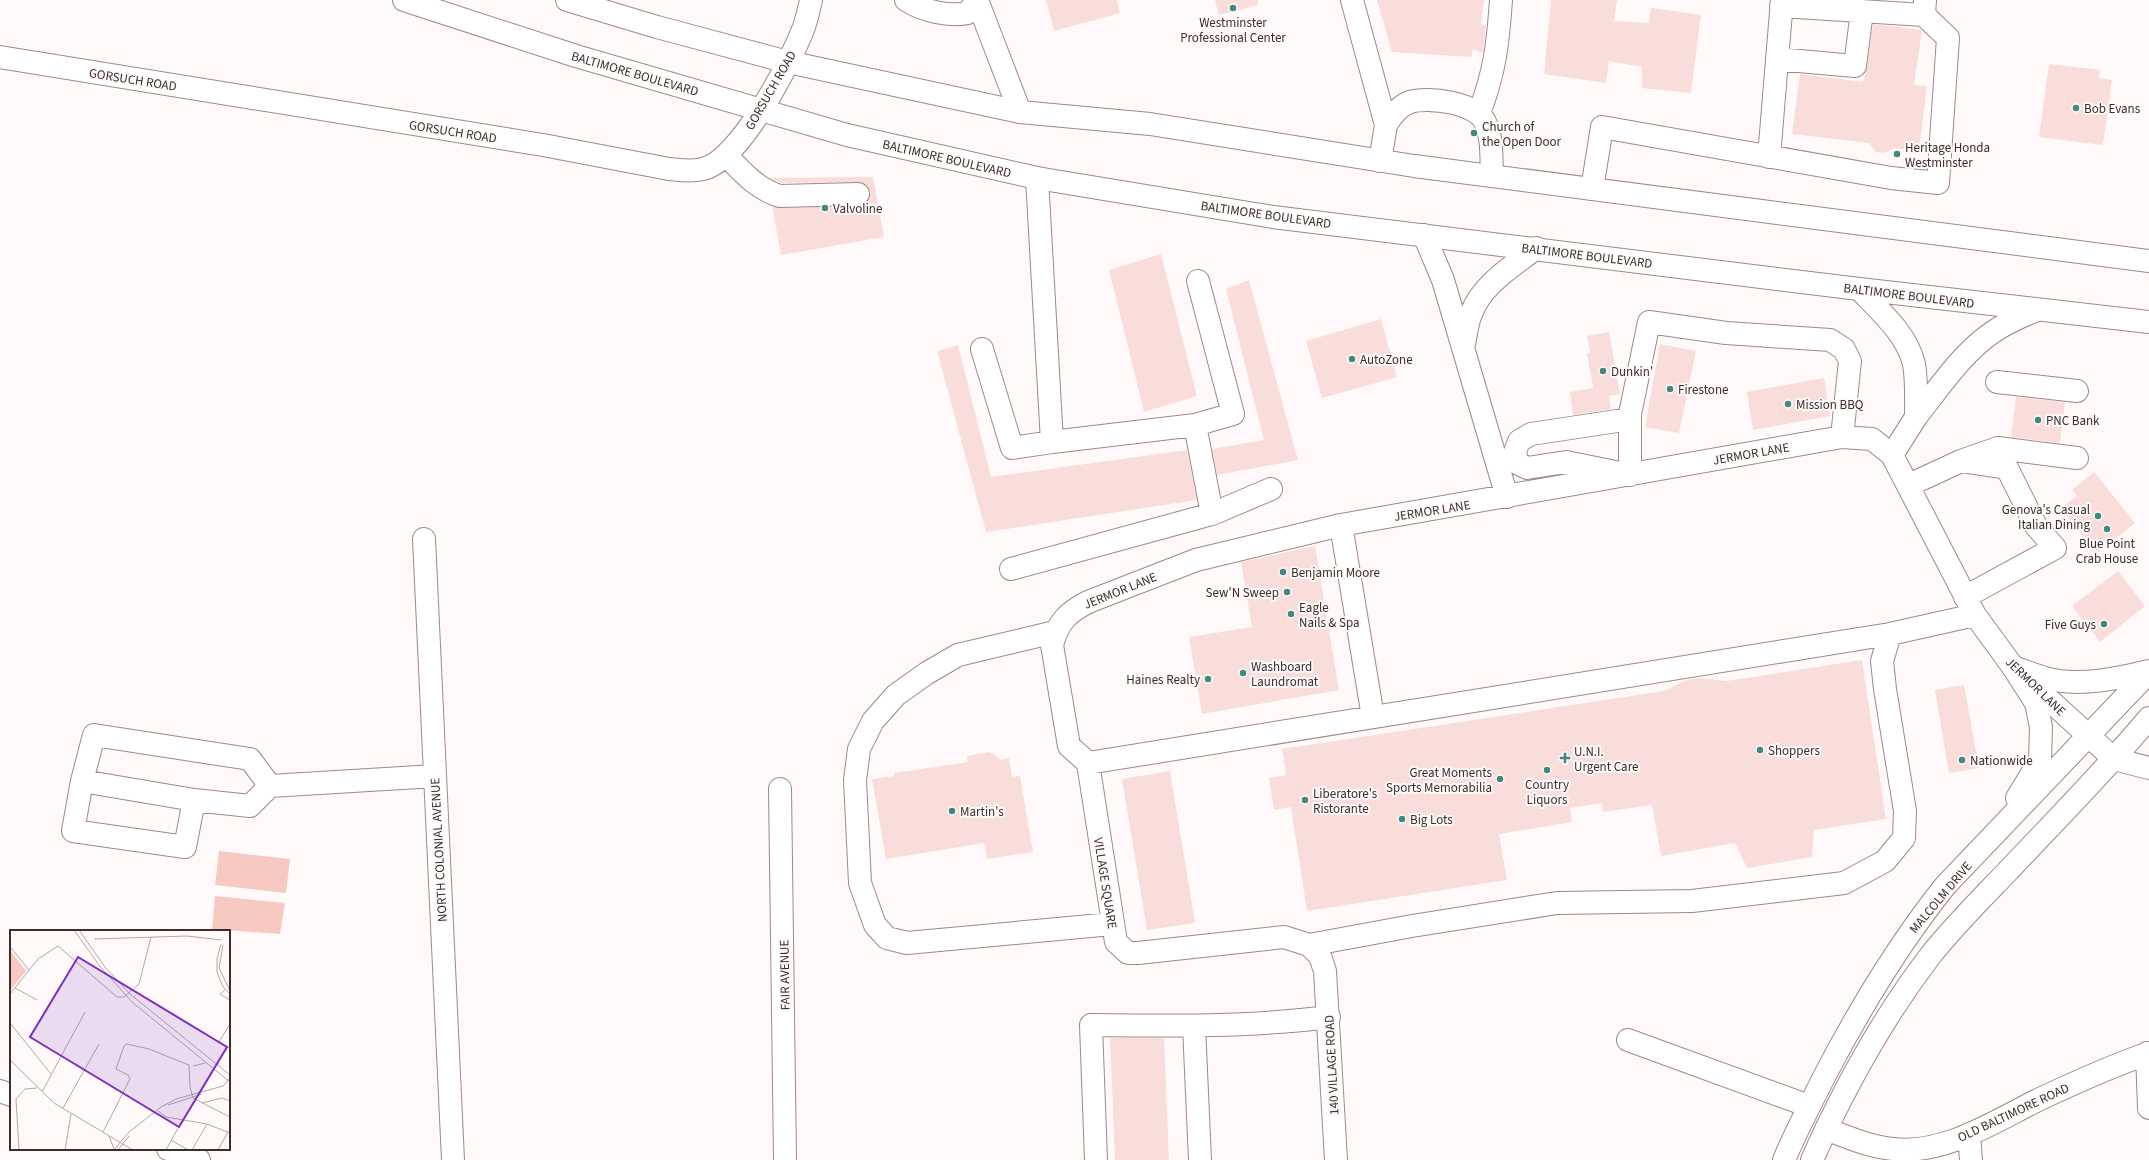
<svg xmlns="http://www.w3.org/2000/svg" width="2149" height="1160" font-family="'Source Sans 3',sans-serif">
  <style>
    .green { fill: #f8c9c3 }
    .building { fill: #f8ddda }
    .lines { fill: none; stroke-linecap: round; stroke-linejoin: round }
    .minor-casing { stroke: #9f8885; stroke-width: 24 }
    .major-casing { stroke: #9f8885; stroke-width: 24 }
    .highway-casing { stroke: #9f8885; stroke-width: 24 }
    .minor { stroke: #fff; stroke-width: 22 }
    .major { stroke: #fff; stroke-width: 22 }
    .highway { stroke: #fff; stroke-width: 22 }
    .poi-dot { fill: #418881; stroke: #fffaf9; stroke-width: 1.5 }
    .labels { text-anchor: middle; stroke-width: 4; stroke-linejoin: round; paint-order: stroke }
    .poi-label { font-size: 13px; fill: #392f2e; stroke: #fffaf9; text-anchor: start }
    .street-label { font-size: 13px; fill: #392f2e; stroke: #fffaf9 }
    .inset-road { fill: none; stroke: #b0a9a8; stroke-width: 1 }
    .view { fill: #7b2cbf; fill-opacity: 0.15; stroke: #7b2cbf; stroke-width: 2 }
    .inset-edge { fill: none; stroke: #392f2e; stroke-width: 2 }
  </style>
  <rect width="100%" height="100%" fill="#fffaf9"/>
  <path class="green" d="M219 851 290 859 286 893 215 885Z
    M215 896 285 903 280 934 212 929Z"/>
  <path class="building" d="M1046 0H1117L1120 13 1054 31Z
    M1215 0H1258V5L1219 15Z
    M1377 0H1484L1481 24 1486 26 1483 53 1473 49 1471 57 1392 52Z
    M1551 0H1617L1614 21 1649 23 1651 8 1701 15 1691 93 1642 88V67L1609 61 1606 83 1544 74Z
    M1873 24 1922 30 1914 85 1927 86 1919 151 1895 148 1884 153 1876 152 1869 143 1792 134 1800 74 1863 82 1867 68Z
    M2049 64 2100 70 2099 78 2112 80 2103 145 2039 137Z
    M873 177 884 237 781 255 772 206 780 208 858 206 864 205 869 200 870 193 868 187 858 182 782 183 770 178Z
    M1161 254 1197 396 1144 412 1109 270Z
    M1249 280 1298 460 1217 475 1212 449 1264 440 1226 289Z
    M1381 319 1397 377 1322 398 1306 341Z
    M1609 332 1620 394 1609 396 1611 409 1573 415 1570 392 1593 388 1587 353H1590L1587 336Z
    M1660 344 1696 351 1679 433 1645 427Z
    M958 345 991 477 1187 450 1197 500 986 532 937 351Z
    M1824 378 1830 416 1753 430 1747 392Z
    M2016 397 2065 402 2060 443 2011 437Z
    M2094 472 2135 523 2096 554 2061 508 2077 496 2072 490Z
    M1315 546 1339 690 1202 714 1189 637 1252 627 1241 562Z
    M2118 571 2145 606 2100 642 2072 606Z
    M1862 660 1886 819 1814 830 1812 857 1747 868 1735 843 1661 856 1652 805 1603 812 1602 803 1570 808 1572 822 1499 834 1507 880 1307 911 1291 807 1274 810 1269 778 1286 775 1282 749 1664 691 1686 680 1701 678 1726 681Z
    M1964 685 1979 768 1949 773 1935 690Z
    M988 752 992 753 1001 760 1009 758 1012 777 1020 776 1033 852 987 859 984 843 886 859 872 779 894 776V773L968 762 967 756Z
    M1170 771 1195 923 1147 930 1122 779Z
    M1110 1038H1164L1169 1160H1115Z"/>
  <g class="lines">
    <g class="minor-casing">
      <path id="minor" d="M906 0C923 11 948 17 968 13L977 0
        M977 0 1020 112
        M1352 0 1386 125 1380 161
        M1781 6 1924 15
        M0 57 543 145 669 169C680 170 692 172 703 169 740 161 791 61 804 27 807 18 809 9 811 0
        M1777 59 1855 66 1862 11
        M1479 113C1495 72 1498 43 1501 0
        M1386 125C1392 115 1399 106 1410 102 1428 96 1477 103 1485 122 1493 138 1491 159 1492 176
        M726 155C742 172 757 189 780 196L858 194
        M1769 157 1782 0
        M1037 178 1052 442 1195 425 1233 414 1198 281
        M1592 189 1602 127 1891 178 1938 183 1948 38 1924 15 1925 0
        M1424 235 1443 280 1507 497
        M1464 344C1466 335 1467 323 1471 314 1482 284 1512 267 1536 248
        M982 349 1012 448 1052 442
        M1997 382 2077 391
        M1630 419 1531 434 1519 441 1515 452 1517 463 1527 468 1566 462 1630 475V414L1649 322 1726 333 1830 340 1844 349 1850 361 1842 437
        M1892 455 1916 417
        M1961 461 2007 468 2036 526 2055 548 1965 597
        M1909 485 1961 461 1998 448 2077 458
        M1212 514 1271 489
        M1341 525 1373 717
        M424 539 453 1160
        M1011 569 1212 514 1195 425
        M1055 632 958 655 927 673 896 695 873 721 859 749 855 780 860 883 875 925 887 938 907 943 1112 924
        M1088 763 1890 634 1975 615
        M82 781 194 800
        M270 786 250 759 94 735 82 781 73 831 185 847 194 800 250 806 270 786 435 776
        M780 789 785 1160
        M1309 945 1412 926 1557 903 1692 901 1844 883 1885 861 1904 838 1905 811 1885 689 1882 661 1890 634
        M1194 1026 1200 1160
        M1628 1040 1809 1106
        M2147 1053 2149 1108
        M0 1091 11 1095
        M1826 1129C1847 1137 1870 1147 1893 1149 1945 1155 1995 1121 2040 1099 2076 1082 2112 1066 2149 1053
        M1969 1134 1971 1160
        M168 1149 199 1160
        M1096 1160 1091 1025C1170 1026 1250 1027 1329 1017
        M1336 1160 1325 971 1320 956 1309 945 1284 937 1138 953H1128L1116 942 1088 763 1069 746 1052 645C1058 622 1067 613 1088 602L1196 560 1341 525 1842 437 1872 439 1892 455 1975 615 2013 667 2114 759 2149 768"/>
    </g>
    <g class="major-casing">
      <path id="major" d="M2013 667 2036 703 2041 727 2040 760 2017 798
        M2013 667C2024 671 2035 675 2045 678 2078 687 2117 679 2149 671
        M1784 1160C1796 1131 1811 1103 1825 1075 1860 1008 1898 945 1945 886L2149 672
        M1812 1160C1844 1088 1882 1019 1930 956 1953 927 1980 900 2006 873 2054 822 2104 772 2149 718"/>
    </g>
    <g class="highway-casing">
      <path id="highway" d="M404 0 576 56 847 135 1037 178 1273 217 1859 289 2149 322
        M567 0 657 27 788 62 1020 112 1150 124 1414 166 2149 261
        M1859 289C1879 310 1907 334 1914 364 1917 381 1916 399 1916 417
        M1916 417C1939 388 1962 353 1993 332 2006 323 2022 316 2037 310"/>
    </g>
    <use href="#minor" class="minor"/>
    <use href="#major" class="major"/>
    <use href="#highway" class="highway"/>
  </g>
  <g class="poi-dot">
    <circle cx="1233" cy="8" r="4"/>
    <circle cx="2076" cy="108" r="4"/>
    <circle cx="1474" cy="133" r="4"/>
    <circle cx="1897" cy="154" r="4"/>
    <circle cx="825" cy="208" r="4"/>
    <circle cx="1352" cy="359" r="4"/>
    <circle cx="1603" cy="371" r="4"/>
    <circle cx="1670" cy="389" r="4"/>
    <circle cx="1788" cy="404" r="4"/>
    <circle cx="2038" cy="420" r="4"/>
    <circle cx="2098" cy="516" r="4"/>
    <circle cx="2107" cy="529" r="4"/>
    <circle cx="1283" cy="572" r="4"/>
    <circle cx="1287" cy="592" r="4"/>
    <circle cx="1291" cy="614" r="4"/>
    <circle cx="2104" cy="624" r="4"/>
    <circle cx="1243" cy="673" r="4"/>
    <circle cx="1208" cy="679" r="4"/>
    <circle cx="1760" cy="750" r="4"/>
    <path d="M1563 752h4v4h4v4h-4v4h-4v-4h-4v-4h4z"/>
    <circle cx="1962" cy="760" r="4"/>
    <circle cx="1547" cy="770" r="4"/>
    <circle cx="1500" cy="779" r="4"/>
    <circle cx="1305" cy="800" r="4"/>
    <circle cx="952" cy="811" r="4"/>
    <circle cx="1402" cy="819" r="4"/>
  </g>
  <g class="labels">
    <g class="poi-label">
      <text x="1233" y="27" text-anchor="middle">Westminster<tspan x="1233" dy="15">Professional Center</tspan></text>
      <text x="2084" y="113">Bob Evans</text>
      <text x="1482" y="131">Church of<tspan x="1482" dy="15">the Open Door</tspan></text>
      <text x="1905" y="152">Heritage Honda<tspan x="1905" dy="15">Westminster</tspan></text>
      <text x="833" y="213">Valvoline</text>
      <text x="1360" y="364">AutoZone</text>
      <text x="1611" y="376">Dunkin'</text>
      <text x="1678" y="394">Firestone</text>
      <text x="1796" y="409">Mission BBQ</text>
      <text x="2046" y="425">PNC Bank</text>
      <text x="2090" y="514" text-anchor="end">Genova's Casual<tspan x="2090" dy="15">Italian Dining</tspan></text>
      <text x="2107" y="548" text-anchor="middle">Blue Point<tspan x="2107" dy="15">Crab House</tspan></text>
      <text x="1291" y="577">Benjamin Moore</text>
      <text x="1279" y="597" text-anchor="end">Sew'N Sweep</text>
      <text x="1299" y="612">Eagle<tspan x="1299" dy="15">Nails &amp; Spa</tspan></text>
      <text x="2096" y="629" text-anchor="end">Five Guys</text>
      <text x="1251" y="671">Washboard<tspan x="1251" dy="15">Laundromat</tspan></text>
      <text x="1200" y="684" text-anchor="end">Haines Realty</text>
      <text x="1768" y="755">Shoppers</text>
      <text x="1574" y="756">U.N.I.<tspan x="1574" dy="15">Urgent Care</tspan></text>
      <text x="1970" y="765">Nationwide</text>
      <text x="1492" y="777" text-anchor="end">Great Moments<tspan x="1492" dy="15">Sports Memorabilia</tspan></text>
      <text x="1547" y="789" text-anchor="middle">Country<tspan x="1547" dy="15">Liquors</tspan></text>
      <text x="1313" y="798">Liberatore's<tspan x="1313" dy="15">Ristorante</tspan></text>
      <text x="960" y="816">Martin's</text>
      <text x="1410" y="824">Big Lots</text>
    </g>
    <g class="street-label">
      <text transform="translate(635 73) rotate(16)" y="5">BALTIMORE BOULEVARD</text>
      <text transform="translate(133 79) rotate(9)" y="5">GORSUCH ROAD</text>
      <text transform="translate(770 90) rotate(-60)" y="5">GORSUCH ROAD</text>
      <text transform="translate(453 131) rotate(9)" y="5">GORSUCH ROAD</text>
      <text transform="translate(947 158) rotate(13)" y="5">BALTIMORE BOULEVARD</text>
      <text transform="translate(1266 214) rotate(8)" y="5">BALTIMORE BOULEVARD</text>
      <text transform="translate(1587 255) rotate(7)" y="5">BALTIMORE BOULEVARD</text>
      <text transform="translate(1909 295) rotate(7)" y="5">BALTIMORE BOULEVARD</text>
      <text transform="translate(1751 453) rotate(-10)" y="5">JERMOR LANE</text>
      <text transform="translate(1432 510) rotate(-9)" y="5">JERMOR LANE</text>
      <text transform="translate(1120 590) rotate(-22)" y="5">JERMOR LANE</text>
      <text transform="translate(2036 686) rotate(44)" y="5">JERMOR LANE</text>
      <text transform="translate(438 850) rotate(-93)" y="5">NORTH COLONIAL AVENUE</text>
      <text transform="translate(1106 883) rotate(81)" y="5">VILLAGE SQUARE</text>
      <text transform="translate(1940 897) rotate(-50)" y="5">MALCOLM DRIVE</text>
      <text transform="translate(784 975) rotate(-91)" y="5">FAIR AVENUE</text>
      <text transform="translate(1331 1065) rotate(-93)" y="5">140 VILLAGE ROAD</text>
      <text transform="translate(2013 1112) rotate(-25)" y="5">OLD BALTIMORE ROAD</text>
    </g>
  </g>
  <g transform="translate(10 930)">
    <rect width="220" height="220" fill="#fffaf9"/>
    <path d="M0 20 16 41 0 61Z" fill="#f8c9c3"/>
    <path class="inset-road" d="M64 0 89 35 122 72 220 152M69 0 95 37 120 64 220 145M84 9 177 6 211 10M211 14 207 29V42L213 57 220 64M213 15 209 38 220 61M0 17 19 40M5 58 27 70M216 59 210 64 220 70M0 64 28 29 48 16 107 67H114L129 54 141 7M0 93 41 144M220 94 209 112 220 118M0 130 44 173 123 220M183 136 195 133M32 162 75 82M192 173 212 168 220 171M158 175 192 164M53 178 89 114M148 181 156 187 197 194 220 203M93 202 120 149 118 145 106 139 114 116 117 114 139 119 179 135 180 157 183 168 220 187M99 206 104 219M161 210 178 220M9 220 6 169 15 159 27 158M55 220 61 184M104 220 119 202 151 177 166 169 213 156 220 148M108 220 119 206M156 220 173 189M182 220 197 194M208 220 218 202"/>
    <path class="view" d="M68 27 217 117 169 197 20 107Z"/>
    <rect width="220" height="220" class="inset-edge"/>
  </g>
</svg>
